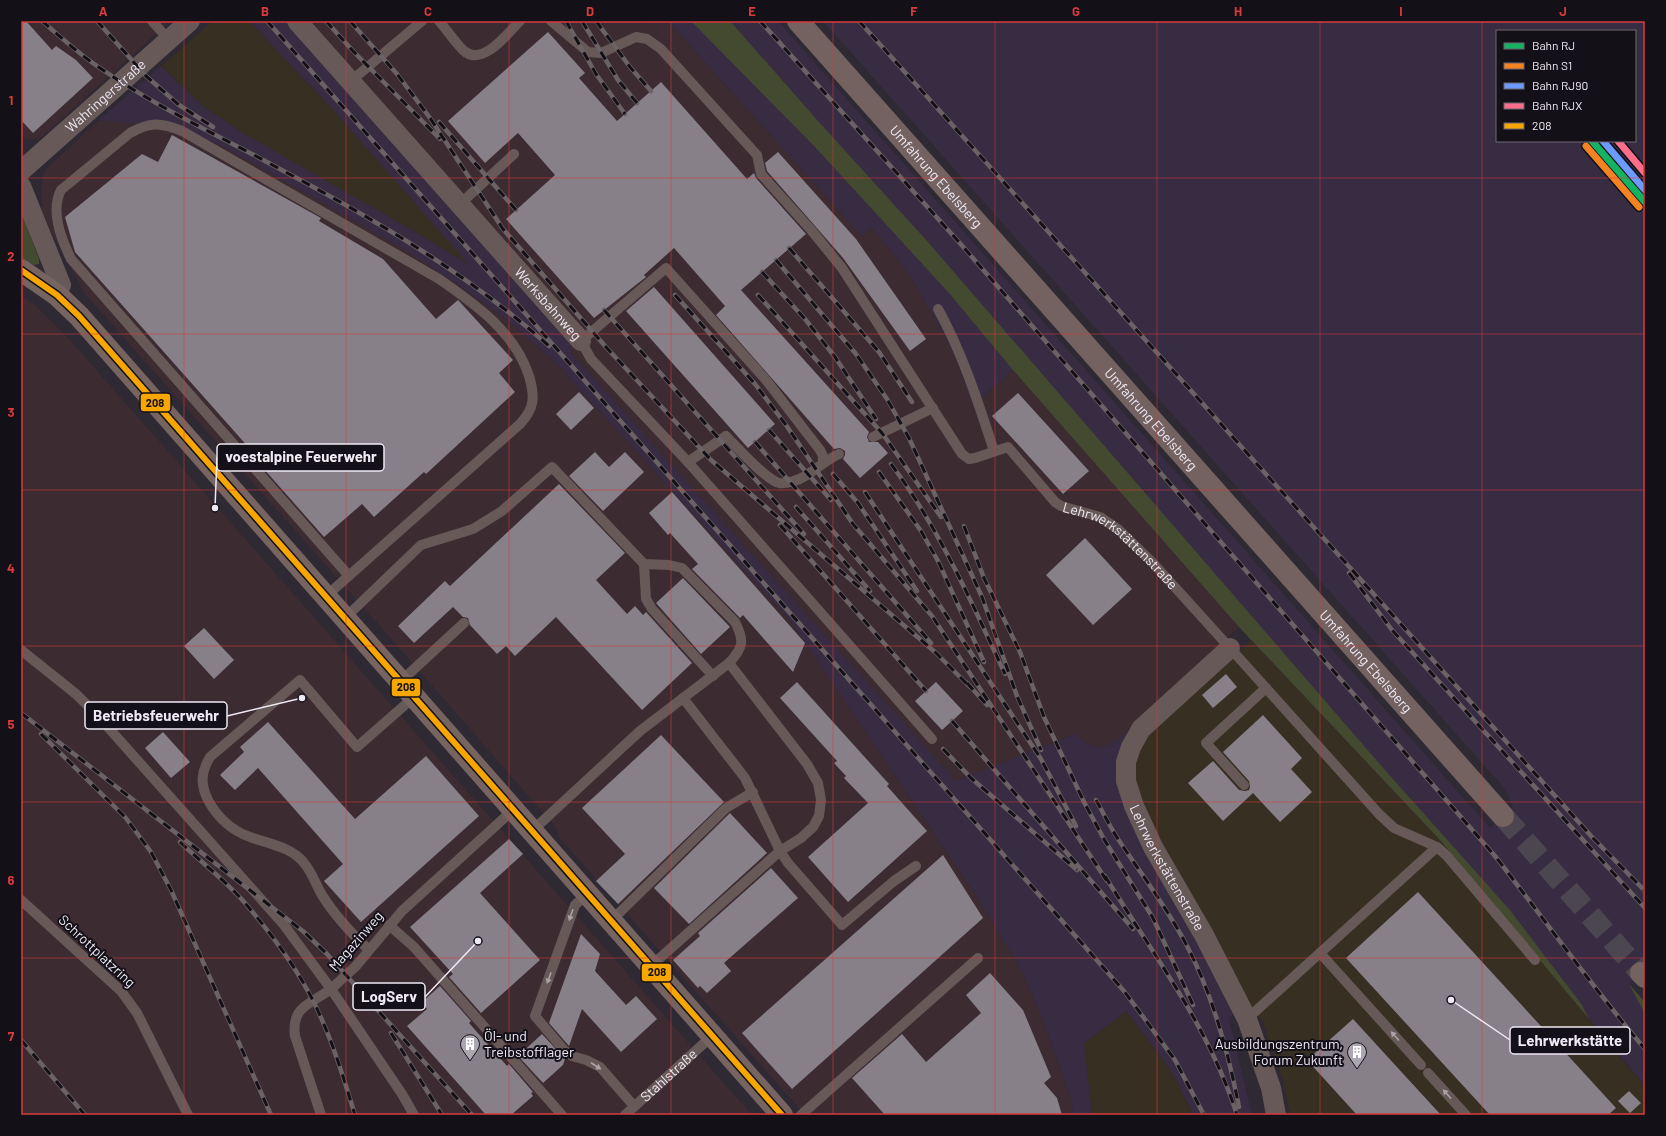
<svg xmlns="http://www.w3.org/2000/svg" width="1666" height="1136" font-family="Barlow,sans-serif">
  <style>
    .commercial { fill: #372f22 }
    .industrial { fill: #3c2b31 }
    .built { fill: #382c43; fill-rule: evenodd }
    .green { fill: #444a30 }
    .building { fill: #878089 }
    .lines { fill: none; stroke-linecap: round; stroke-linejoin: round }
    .primary-tunnel { stroke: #4b4650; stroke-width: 22; stroke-dasharray: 22 11; stroke-linecap: butt }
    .lane { stroke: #675957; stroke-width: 10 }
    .street { stroke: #675957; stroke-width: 20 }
    .secondary { stroke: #756460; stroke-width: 22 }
    .primary { stroke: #736260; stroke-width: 22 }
    .rail-casing { stroke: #6a6264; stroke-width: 4.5 }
    .rail { stroke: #141018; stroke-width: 3; stroke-dasharray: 9; stroke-linecap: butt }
    .bus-1-casing { stroke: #141018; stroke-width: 9 }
    .bus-1 { stroke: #f7a600; stroke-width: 6 }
    .rail-1-casing { stroke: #141018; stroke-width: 10 }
    .rail-2-casing { stroke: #141018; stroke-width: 10 }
    .rail-3-casing { stroke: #141018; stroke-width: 10 }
    .rail-4-casing { stroke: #141018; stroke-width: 10 }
    .rail-1 { stroke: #13b361; stroke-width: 7 }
    .rail-2 { stroke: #f58220; stroke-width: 7 }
    .rail-3 { stroke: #6d9aff; stroke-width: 7 }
    .rail-4 { stroke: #fb6d88; stroke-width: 7 }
    .oneway { fill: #aba1a6 }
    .grid { fill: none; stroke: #d83b3c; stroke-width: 1; stroke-opacity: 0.55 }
    .labels { text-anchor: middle; stroke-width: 4; stroke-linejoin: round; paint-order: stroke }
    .street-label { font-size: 14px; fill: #efe9f5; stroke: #141018 }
    .poi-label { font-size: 14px; fill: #efe9f5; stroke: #141018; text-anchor: start }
    .leader { fill: none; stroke: #efe9f5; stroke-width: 1.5 }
    .callout-dot { fill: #efe9f5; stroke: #141018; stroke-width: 1.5 }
    .callout { fill: #141018; stroke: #efe9f5; stroke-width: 1.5 }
    .callout-label { font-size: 15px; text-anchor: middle; font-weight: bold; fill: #efe9f5 }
    .line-badge { stroke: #141018; stroke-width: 1.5 }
    .pale-badge-label { font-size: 11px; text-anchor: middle; font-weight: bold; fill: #111 }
    .neatline { fill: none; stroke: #d83b3c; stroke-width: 1.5 }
    .grid-label { font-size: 13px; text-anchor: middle; font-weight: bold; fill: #d83b3c }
  </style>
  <rect width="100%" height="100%" fill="#2e2933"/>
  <path class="commercial" d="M213 21H249L334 111 471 266 417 233 295 164 243 133 204 107 161 66Z
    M1251 640 1440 840 1556 977 1612 1048 1645 1086V1115H1290L1283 1081 1263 1022 1247 1002 1152 826 1135 779 1134 765 1146 736Z
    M1126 1011 1171 1071 1194 1115H1092L1084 1044Z"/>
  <path class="industrial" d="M21 21H170L42 137 34 139H26L21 136Z
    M308 21H644L647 24 650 21H668L862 236 871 227 888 247 908 273 945 336 957 362 974 406 1013 370 1239 627 1119 739 1108 745 1097 747 1085 743 1074 734 956 782 571 353 576 320Z
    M99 120 184 129 228 149 402 245 511 323 557 364 789 619 811 651 977 897 1021 969 1043 1020 1061 1071 1071 1098 1073 1115H805L558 836V830L388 635 85 294 47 224 42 211V180L44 172 51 164Z
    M21 296 36 306 70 340 752 1115H21Z"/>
  <path class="built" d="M249 21H288L572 344 571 353 956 781 1075 734 1085 743 1097 747 1108 745 1119 739 1129 729 1121 746 1116 779 1122 804 1143 847 1211 963 1234 1012 1229 1019 1252 1115H1194L1171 1071 1126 1011 1084 1044 1092 1115H1073L1071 1098 1061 1071 1043 1020 1021 969 977 897 811 651 789 619 557 364 511 323 460 286 400 247 228 149 184 129 99 120 161 66 204 107 243 133 417 233 469 265 334 111Z
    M668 21H778L1490 828 1513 807 1506 790 823 21H1645V969L1629 984 1645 1014V1086L1440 840 1239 627 1013 370 973 406 957 362 945 336 908 273 888 247 871 227 862 236ZM1497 31H1635V141H1497Z"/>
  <path class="green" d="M691 21H730L818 121 927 241 1384 769 1509 909 1582 1005 1589 1019 1440 840 1239 627 1013 370 949 293 816 148Z
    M21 212 39 259V264L34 265 21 259Z
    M1629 984 1645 1002V1014Z"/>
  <path class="building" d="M21 21H26L52 50 56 46 76 60 93 78 33 133 21 120Z
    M548 32 585 73 579 78 617 121 661 82 747 179 754 173 756 178 806 234 741 290 869 432 867 437 869 442H878L888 453 860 478 843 459 845 455V451L840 448 834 449 716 315 725 306 674 248 644 275 646 277 594 318 506 219 555 175 518 133 485 163 448 121Z
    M172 135 321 218 319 221 383 259 436 319 458 300 513 360 499 373 515 392 426 474 424 472 374 517 362 504 324 537 263 468 265 466 75 252 65 217 142 154 158 162Z
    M778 152 856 239 926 339 910 351 843 258 767 171 765 163Z
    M654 287 775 424 748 448 626 311Z
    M579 392 594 408 571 430 556 414Z
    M1018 393 1089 471 1063 494 992 416Z
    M595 452 609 467 625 452 644 472 603 511 569 476Z
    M559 484 625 553 596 580 627 614 635 606 643 615 646 612 692 663 642 710 556 617 515 656 506 646 497 654 470 625 468 618 463 617 453 607 414 643 398 626 445 581 450 586Z
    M672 492 805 643 793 672 743 615 740 618 692 569 698 564 670 533 668 535 649 513Z
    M1085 538 1132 589 1093 625 1046 575Z
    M683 578 730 627 701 654 656 603Z
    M204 628 234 660 214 679 184 646Z
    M1226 674 1237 687 1213 708 1202 695Z
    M797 682 889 784 887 786 927 831 848 902 808 857 868 803 844 778 846 776 834 763 837 761 780 698Z
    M936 682 963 711 942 730 915 701Z
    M1263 715 1302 758 1291 769 1312 792 1280 822 1253 793 1223 821 1188 783 1213 761 1239 790 1245 791 1249 790 1250 787 1249 781 1223 752Z
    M268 722 355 819 426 756 479 816 361 922 324 881 343 864 258 768 235 790 220 775 244 752 240 747Z
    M163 732 190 762 171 778 145 748Z
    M661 735 724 802 618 904 596 881 625 854 582 808Z
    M730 813 767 853 689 924 654 888Z
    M509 839 523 854 480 893 540 960 481 1013 449 977 453 974 410 927Z
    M943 855 983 918 792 1089 742 1033Z
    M771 868 798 898 724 963 731 971 707 993 700 986 698 988 673 960 700 936 698 933Z
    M1418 892 1616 1108 1608 1115H1490L1346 958Z
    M581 934 600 954 595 971 626 1005 636 996 657 1019 621 1052 582 1009 569 1046 549 1023Z
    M990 973 1023 1010 1051 1077 1044 1083 1057 1098 1062 1115H885L852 1078 902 1034 926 1062 981 1013 966 995Z
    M440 986 471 1021 469 1023 507 1066 509 1064 533 1092 531 1093 533 1096 511 1115H486L407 1026 427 1009 422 1002Z
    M1353 1019 1407 1078 1441 1115H1357L1307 1060Z
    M542 1034 565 1059 563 1065 543 1083 518 1056Z
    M1629 1091 1641 1103 1630 1113 1618 1101Z"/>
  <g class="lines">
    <path class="primary-tunnel" d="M1503 816 1641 973"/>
    <g class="lane">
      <path d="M152 21 169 40"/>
      <path d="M439 21C447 30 454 41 463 50 482 68 507 34 520 21"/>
      <path id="s1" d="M551 21 588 52 601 53 636 37 647 39 661 49 757 155 761 174 812 231 842 268 962 454 969 459 975 458 1008 447 1055 502 1061 506 1100 517 1119 530 1153 563 1230 648 1379 814 1394 828 1437 847 1447 856 1535 960"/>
      <path d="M351 81 422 21"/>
      <path d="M460 204 514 154"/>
      <path d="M938 309C963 354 978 402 994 451"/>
      <path d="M873 437 933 408"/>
      <path d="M688 462 932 739"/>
      <path d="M823 462V456L820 450 766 380 666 268 581 341 591 359 688 462 726 436C737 447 766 480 779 483 787 484 799 480 805 476 817 469 826 460 839 454"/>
      <path d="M644 564 646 599 652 609 713 676"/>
      <path d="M325 597 520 424C535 408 535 396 529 376 515 332 475 304 439 279L182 131C160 122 150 122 130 133L61 190C50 211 61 239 71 259L349 576"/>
      <path d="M345 618 421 545 473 529 502 511 552 467 644 564 669 565 682 568 735 622C745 641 743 648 729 663L640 731 532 831"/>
      <path d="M21 650 76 694 98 716 284 925 331 989C311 1004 291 1006 295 1036L321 1115"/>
      <path d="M400 682 464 623"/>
      <path d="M683 698 745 778 780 851 788 863 842 925 894 881 916 866"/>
      <path d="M1244 785 1206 743 1266 688"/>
      <path d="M587 894 575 905 535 1016 564 1050 572 1056 586 1060 600 1067 634 1106"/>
      <path d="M21 900 121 991 137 1013 188 1115"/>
      <path d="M611 921 726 808 753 792"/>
      <path d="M389 925 414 947 562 1115"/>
      <path d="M369 950C351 933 335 916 322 895 316 885 312 872 304 863 292 847 269 844 250 837 232 831 217 817 208 800 200 784 201 772 210 757L300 680 357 747 414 697"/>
      <path d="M1320 953 1421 1065"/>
      <path d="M651 966 780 851 801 838 813 827 819 816 821 800 818 783 807 764 729 663"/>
      <path d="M1247 1019 1437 847"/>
      <path d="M1428 1073 1466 1115"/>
      <path d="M414 1115 402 1094 331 989 356 966 402 911 513 810"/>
      <path id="s2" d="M625 1115 712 1036"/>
      <path d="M801 1115 978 958"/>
    </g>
    <g class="street">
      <path id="s3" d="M297 21 581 341"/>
      <path id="s4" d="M21 171 190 21"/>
      <path d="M21 186 61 285 57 295"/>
      <path id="s5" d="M1230 648 1141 729 1131 747 1126 762V781L1134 806 1153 847 1204 935 1247 1019 1271 1088 1276 1115"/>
    </g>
    <path class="secondary" d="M21 270 57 295 79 316 782 1115"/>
    <g class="primary">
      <path id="s6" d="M798 21 1503 816"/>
      <path d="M1641 973 1645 977"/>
    </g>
    <g class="rail-casing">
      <path id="rail" d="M42 21C62 38 81 56 103 70 158 108 220 136 278 168 374 219 467 273 549 346
        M97 21 146 76 179 105 213 127
        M267 21 1124 991 1175 1060 1204 1115
        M326 21 352 50 440 139
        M350 21 397 74 430 118 503 229 605 346 711 460 935 652 970 687
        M566 21 596 74 625 114
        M582 21 618 80 637 103
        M596 21 630 67 651 91
        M760 21 958 241 1495 856C1545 920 1592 987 1645 1049
        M859 21 1592 837 1645 891
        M439 122 516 210
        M789 248 879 352 912 402
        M776 260 856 354 887 399 909 438 982 597 1017 696 1041 750
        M762 272 805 319 835 357 876 419
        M675 295 755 384 786 425 853 524 932 616 1107 881
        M758 295 882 433 941 517
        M604 310 804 534
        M769 430 831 500
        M755 442 931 643
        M891 464C939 528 971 601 1005 674
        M879 472 921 531 938 561 984 662
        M833 474 858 503 917 591
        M865 492 1041 759 1076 826
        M796 507 870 591
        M780 525 926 691
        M964 526 984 578 1020 652 1044 717 1084 802 1105 841 1153 918 1193 1005
        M1349 573 1392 630 1645 908
        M967 683 987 705
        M21 713 304 932 327 954 472 1115
        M952 721 1133 929
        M41 734 125 817 151 852 171 890 271 1115
        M943 749 971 778 1077 870
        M1096 800C1104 814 1111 829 1120 842 1142 875 1167 908 1186 944 1213 995 1228 1051 1239 1107
        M180 842C201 862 226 881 245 903 275 938 304 977 322 1020 336 1051 345 1083 355 1115
        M1105 876C1153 955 1209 1026 1237 1115
        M391 1033 442 1115
        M21 1040 85 1115"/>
    </g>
    <use href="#rail" class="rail"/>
    <g class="bus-1-casing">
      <path id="bus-1" d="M21 270 57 295 79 316 782 1115"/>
    </g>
    <use href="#bus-1" class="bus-1"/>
    <g class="rail-1-casing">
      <path id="rail-1" d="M1592 141 1645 202"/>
    </g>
    <g class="rail-2-casing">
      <path id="rail-2" d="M1586 146 1639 207"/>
    </g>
    <g class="rail-3-casing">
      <path id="rail-3" d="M1603 141 1645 190"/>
    </g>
    <g class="rail-4-casing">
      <path id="rail-4" d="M1618 141 1645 173"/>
    </g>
    <use href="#rail-1" class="rail-1"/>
    <use href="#rail-2" class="rail-2"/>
    <use href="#rail-3" class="rail-3"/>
    <use href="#rail-4" class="rail-4"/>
  </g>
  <defs><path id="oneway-solid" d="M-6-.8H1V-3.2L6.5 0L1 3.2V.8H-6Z"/></defs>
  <g class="oneway">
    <use href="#oneway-solid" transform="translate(571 915) rotate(109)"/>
    <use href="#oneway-solid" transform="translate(549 978) rotate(110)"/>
    <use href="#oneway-solid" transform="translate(1395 1036) rotate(-132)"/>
    <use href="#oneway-solid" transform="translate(596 1066) rotate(33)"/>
    <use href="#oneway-solid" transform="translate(1447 1094) rotate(-132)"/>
  </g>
  <path class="grid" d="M184 21V1115M346 21V1115M509 21V1115M671 21V1115M833 21V1115M995 21V1115M1157 21V1115M1320 21V1115M1482 21V1115M21 178H1645M21 334H1645M21 490H1645M21 646H1645M21 802H1645M21 958H1645"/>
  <defs>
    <g id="building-pin" transform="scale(1)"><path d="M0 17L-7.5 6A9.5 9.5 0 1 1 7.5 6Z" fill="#aba6b1" stroke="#141018"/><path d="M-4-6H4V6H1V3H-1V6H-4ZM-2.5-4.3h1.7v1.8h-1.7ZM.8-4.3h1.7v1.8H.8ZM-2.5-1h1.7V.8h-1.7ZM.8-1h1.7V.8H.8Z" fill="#fff"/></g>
  </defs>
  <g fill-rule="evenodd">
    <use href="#building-pin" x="470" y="1044"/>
    <use href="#building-pin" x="1357" y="1052"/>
  </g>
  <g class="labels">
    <g class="street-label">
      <text dy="5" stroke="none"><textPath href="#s4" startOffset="113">Wahringerstraße</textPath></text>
      <text dy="5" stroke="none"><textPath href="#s6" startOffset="208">Umfahrung Ebelsberg</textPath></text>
      <text dy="5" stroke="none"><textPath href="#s3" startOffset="378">Werksbahnweg</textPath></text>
      <text dy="5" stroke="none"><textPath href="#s6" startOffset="532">Umfahrung Ebelsberg</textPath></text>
      <text dy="5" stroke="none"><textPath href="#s1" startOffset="838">Lehrwerkstättenstraße</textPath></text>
      <text dy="5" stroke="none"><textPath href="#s6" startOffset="856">Umfahrung Ebelsberg</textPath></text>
      <text dy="5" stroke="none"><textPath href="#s5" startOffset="272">Lehrwerkstättenstraße</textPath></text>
      <text transform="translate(356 941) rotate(-49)" y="5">Magazinweg</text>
      <text transform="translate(97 951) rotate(43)" y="5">Schrottplatzring</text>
      <text dy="5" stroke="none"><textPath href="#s2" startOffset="59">Stahlstraße</textPath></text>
    </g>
    <g class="poi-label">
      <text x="484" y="1041">Öl- und<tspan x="484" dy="16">Treibstofflager</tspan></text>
      <text x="1343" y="1049" text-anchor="end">Ausbildungszentrum,<tspan x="1343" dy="16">Forum Zukunft</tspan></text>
    </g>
  </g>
  <path class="leader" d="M215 508L217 457M302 698L227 716M478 941L425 997M1451 1000L1510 1040"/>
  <g class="callout-dot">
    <circle cx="215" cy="508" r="4"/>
    <circle cx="302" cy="698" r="4"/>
    <circle cx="478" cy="941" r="4"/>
    <circle cx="1451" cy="1000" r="4"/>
  </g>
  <g class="callout">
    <rect x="217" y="444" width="167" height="27" rx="4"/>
    <rect x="85" y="702" width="142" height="27" rx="4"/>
    <rect x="353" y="983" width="72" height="27" rx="4"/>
    <rect x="1510" y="1027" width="120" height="27" rx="4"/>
  </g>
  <g class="callout-label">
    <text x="301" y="462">voestalpine Feuerwehr</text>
    <text x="156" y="721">Betriebsfeuerwehr</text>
    <text x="389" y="1002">LogServ</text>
    <text x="1570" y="1046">Lehrwerkstätte</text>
  </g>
  <g class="line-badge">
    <rect x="140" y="393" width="31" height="19" rx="4" fill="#f7a600"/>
    <rect x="391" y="678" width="30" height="19" rx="4" fill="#f7a600"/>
    <rect x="641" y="963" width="31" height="19" rx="4" fill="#f7a600"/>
  </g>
  <g class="pale-badge-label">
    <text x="155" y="407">208</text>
    <text x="406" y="691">208</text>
    <text x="657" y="976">208</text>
  </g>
  <rect width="1666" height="1136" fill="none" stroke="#141018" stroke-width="44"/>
  <rect x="1496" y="30" width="140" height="112" fill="#141018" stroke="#6c6770"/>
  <rect x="1504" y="43" width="20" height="6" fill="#13b361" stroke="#6c6770"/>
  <text x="1532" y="50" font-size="12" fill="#efe9f5">Bahn RJ</text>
  <rect x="1504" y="63" width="20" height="6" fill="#f58220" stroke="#6c6770"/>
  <text x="1532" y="70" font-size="12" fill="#efe9f5">Bahn S1</text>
  <rect x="1504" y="83" width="20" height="6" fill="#6d9aff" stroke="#6c6770"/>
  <text x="1532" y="90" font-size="12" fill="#efe9f5">Bahn RJ90</text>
  <rect x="1504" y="103" width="20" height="6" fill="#fb6d88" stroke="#6c6770"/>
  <text x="1532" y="110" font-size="12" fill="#efe9f5">Bahn RJX</text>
  <rect x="1504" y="123" width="20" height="6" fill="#f7a600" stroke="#6c6770"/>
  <text x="1532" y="130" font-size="12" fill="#efe9f5">208</text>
  <rect x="22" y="22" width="1622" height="1092" class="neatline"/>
  <g class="grid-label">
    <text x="103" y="16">A</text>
    <text x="265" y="16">B</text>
    <text x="428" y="16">C</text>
    <text x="590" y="16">D</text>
    <text x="752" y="16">E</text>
    <text x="914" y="16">F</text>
    <text x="1076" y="16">G</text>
    <text x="1238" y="16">H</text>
    <text x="1401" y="16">I</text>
    <text x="1563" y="16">J</text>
    <text x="11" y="105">1</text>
    <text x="11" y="261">2</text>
    <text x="11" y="417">3</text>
    <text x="11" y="573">4</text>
    <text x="11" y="729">5</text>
    <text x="11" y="885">6</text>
    <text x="11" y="1041">7</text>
  </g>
</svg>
